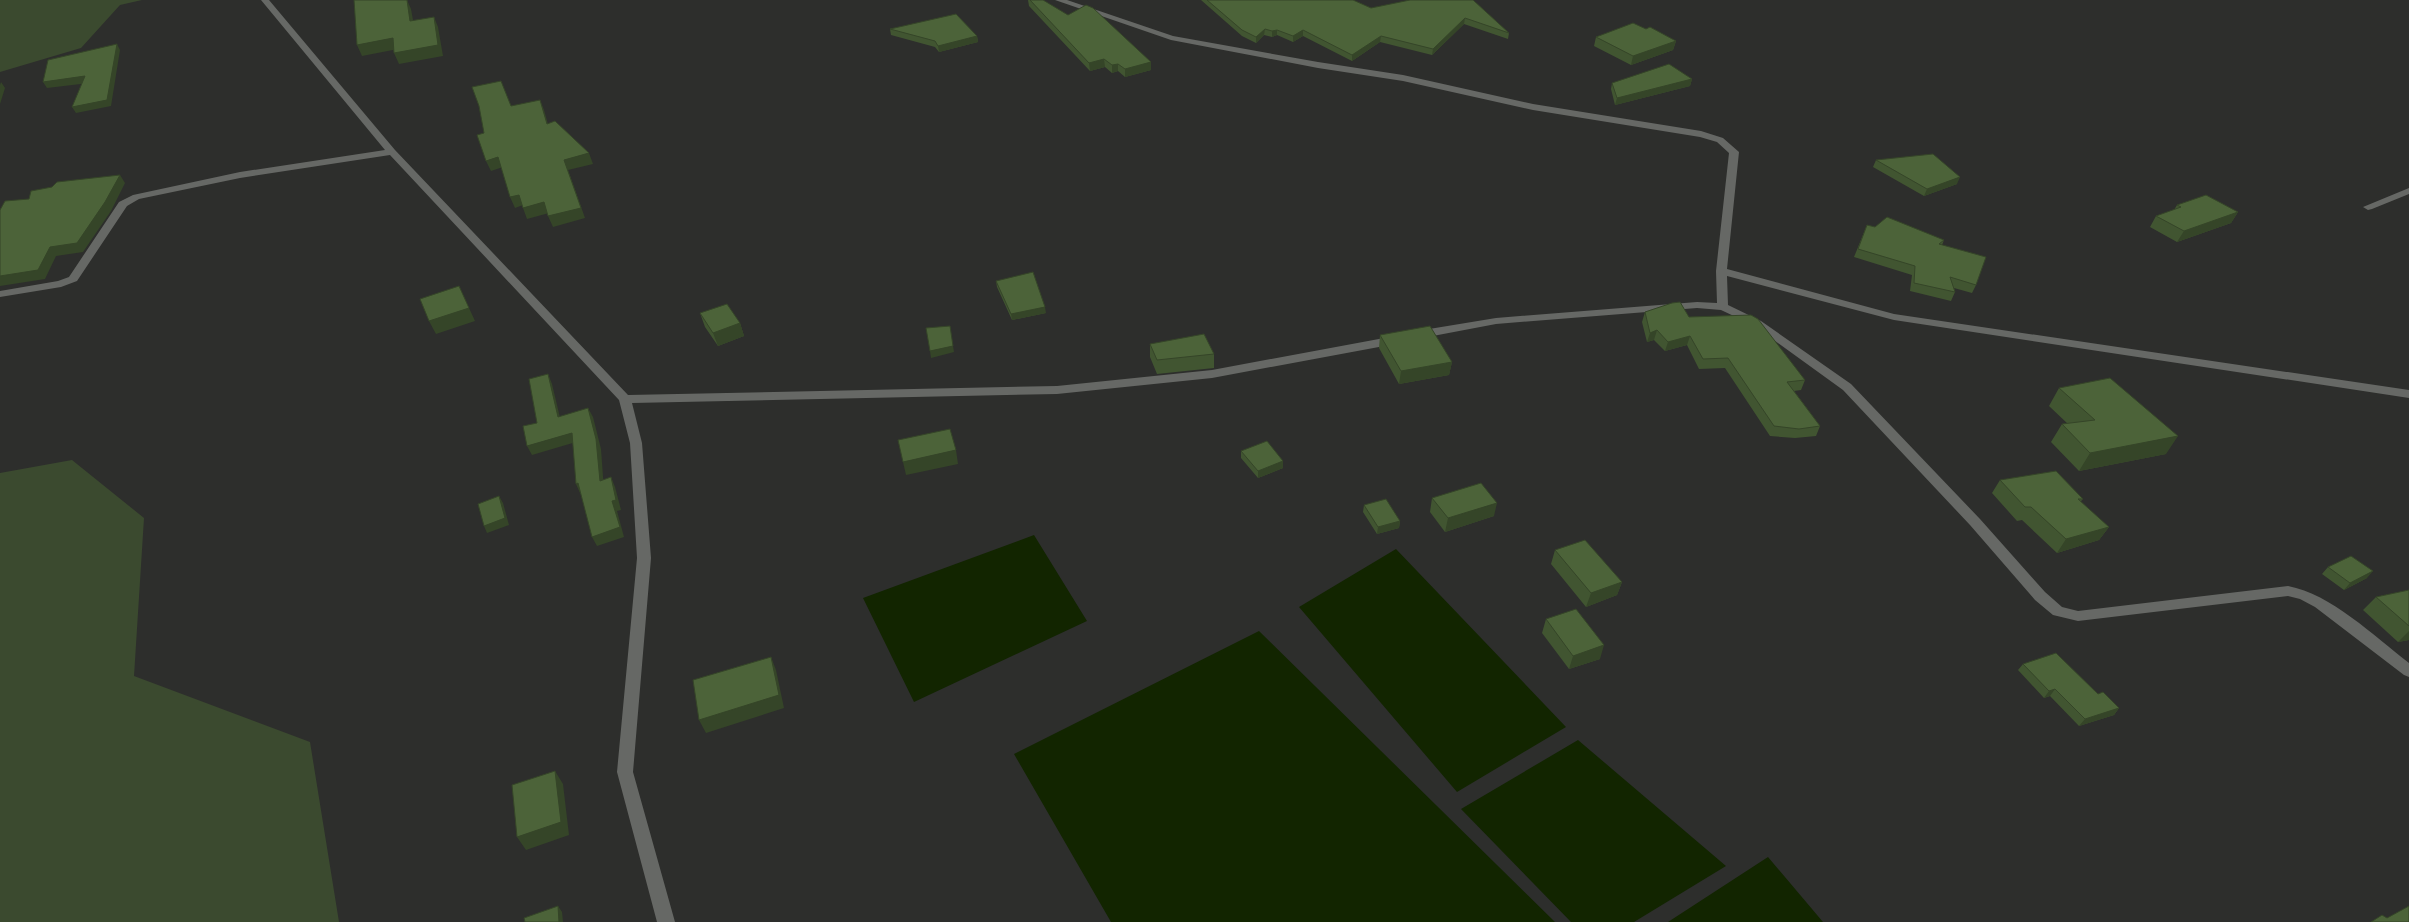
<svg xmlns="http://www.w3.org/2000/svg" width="2409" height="922" font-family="Arial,sans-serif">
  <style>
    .green { fill: #3b4a2f }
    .water { fill: #122500 }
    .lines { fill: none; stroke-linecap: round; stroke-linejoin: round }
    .minor { fill: #666865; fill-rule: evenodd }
    .wall { fill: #415531 }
    .shaded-wall { fill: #354528 }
    .building { fill: #4c6339; stroke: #354528 }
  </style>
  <rect width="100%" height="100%" fill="#2d2e2c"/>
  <path class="green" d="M0 0H142L120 5 81 48 0 72Z
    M72 460 144 518 134 676 310 742 339 922H0V473Z"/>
  <path class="water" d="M1034 535 1087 621 914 702 863 598Z
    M1396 549 1566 727 1457 792 1299 607Z
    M1259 631 1555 922H1111L1014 754Z
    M1578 740 1726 866 1634 922H1571L1461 809Z
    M1768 857 1823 922H1668Z"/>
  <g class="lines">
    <path class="minor" d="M261 0H269L395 150 628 395 1057 386 1212 370 1395 336 1401 340 1395 344 1212 378 1057 394 632 403 642 443 651 558 633 772 675 922H657L617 772 637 558 630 443 619 400 390 155 240 178 139 199 127 206 77 281 61 287 0 297V291L58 281 69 277 119 202 133 195 240 172 385 150Z
      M1055 0H1067L1173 36 1318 62 1403 75 1533 104 1701 131 1723 138 1739 152 1727 269 1894 314 2409 390V398L1894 320 1727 276 1728 305 1761 321 1851 384 1980 519 2045 592 2062 607 2078 611 2288 586C2331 594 2374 636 2409 663V677L2404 675 2315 607 2300 599 2288 596 2078 621 2053 615 2035 600 1970 525 1843 390 1753 325 1721 310 1697 308 1496 324 1417 339 1411 335 1417 331 1496 318 1697 302 1717 303 1716 271 1729 153 1717 142 1700 137 1533 110 1403 81 1318 68 1171 40Z
      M2409 188V194L2372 209 2368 210 2363 207Z"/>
  </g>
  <path class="wall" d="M1028 0H1043L1151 70 1125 77 1118 71 1112 73 1105 67 1090 71 1029 6Z
    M1201 0H1353L1371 8 1473 0 1509 33 1508 39 1464 24 1432 55 1380 42 1352 61 1303 36 1293 42 1277 35 1272 37 1264 35 1256 43 1242 36Z
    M890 29 977 36 978 42 939 52 935 47 891 35Z
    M1646 29 1676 41 1673 50 1631 65 1594 46 1596 37Z
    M1692 79 1690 86 1615 105 1611 89 1612 83Z
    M1876 160 1957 184 1924 196 1873 167Z
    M2177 205 2238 212 2231 223 2177 242 2150 227 2156 216 2174 210Z
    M1867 225 1875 227 1944 240 1942 245 1976 285 1972 293 1954 288 1955 292 1951 301 1910 291 1912 275 1854 257Z
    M996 281 1046 313 1012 320 997 287Z
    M1645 312 1689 317 1805 380 1801 390 1794 391 1820 426 1816 436 1795 438 1770 436 1725 368 1699 369 1687 345 1665 351 1654 340 1647 342 1642 322Z
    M700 313 740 323 744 336 718 346 705 327Z
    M1380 335 1452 362 1449 375 1399 384 1379 348Z
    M1150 344 1214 354V368L1157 374 1150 357Z
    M2059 388 2166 454 2079 471 2051 442 2062 424H2068L2049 406Z
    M1241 451 1283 461V468L1258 478 1241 458Z
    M2000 480 2083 499 2080 502 2109 527 2099 540 2057 553 2022 520 2017 521 1992 493Z
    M1432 498 1494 516 1445 532 1430 512Z
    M1364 505 1400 521 1399 528 1377 534 1363 512Z
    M1555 550 1622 582 1617 595 1586 607 1551 564Z
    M2328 567 2367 578 2344 590 2322 574Z
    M2409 590V640L2398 642 2363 610 2376 597Z
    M1546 619 1600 659 1569 669 1542 633Z
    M2023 664 2098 694 2119 708 2114 715 2079 726 2050 696 2044 698 2018 670Z"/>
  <path class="shaded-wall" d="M407 0 411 9 415 31 410 21Z
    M434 17 438 27 443 56 399 64 394 53Z
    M1465 18 1464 24 1432 55 1433 49Z
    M1265 29 1264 35 1256 43V37Z
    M1277 30V35L1272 37V31Z
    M1303 30V36L1293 42V36Z
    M977 36 978 42 939 52 938 46Z
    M1381 36 1380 42 1352 61V55Z
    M393 38 398 49 362 56 357 45Z
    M1676 41 1673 50 1631 65 1633 56Z
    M117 44 120 50 111 106 76 113 72 107Z
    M1104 59 1105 67 1090 71 1089 63Z
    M1151 62V70L1125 77V69Z
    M1118 64V71L1112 73V65Z
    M85 76 89 83 47 88 43 82Z
    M1692 79 1690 86 1615 105 1617 98Z
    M1 82 5 88 0 104V85Z
    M540 100 544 110 551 135 547 124Z
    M589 153 593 164 568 170 585 218 553 227 548 216 564 160Z
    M498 157 503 167 491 171 486 161Z
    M120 175 125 183 111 211 83 252 56 256 45 279 0 286V276Z
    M1960 177 1957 184 1924 196 1927 189Z
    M519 195 523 205 515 208 510 197Z
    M544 202 549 213 527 219 523 208Z
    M2238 212 2231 223 2177 242 2184 231Z
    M459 286 475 321 436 334 429 321Z
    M1045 307 1046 313 1012 320 1011 314Z
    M740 323 744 336 718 346 713 333Z
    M1657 330 1654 340 1647 342 1650 333Z
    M1690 336 1687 345 1665 351 1668 342Z
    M953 346 954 352 931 358 930 351Z
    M1452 362 1449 375 1399 384 1401 371Z
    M548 374 552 384 562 426 558 417Z
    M588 408 593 417 601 449 604 490 600 481Z
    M572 433 576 442 532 455 527 446Z
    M2178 436 2166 454 2079 471 2090 453Z
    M956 450 958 464 906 475 903 462Z
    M1283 461V468L1258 478V471Z
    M611 477 615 487 621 510 617 511 624 537 597 546 592 537 612 501Z
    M578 483 582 493H580L576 484Z
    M499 496 503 503 509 525 487 533 484 526Z
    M1497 503 1494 516 1445 532 1448 518Z
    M1400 521 1399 528 1377 534 1378 527Z
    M2109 527 2099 540 2057 553 2066 539Z
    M2373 571 2367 578 2344 590 2350 583Z
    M1622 582 1617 595 1586 607 1591 593Z
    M2409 631V640L2398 642Z
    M1604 645 1600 659 1569 669 1573 656Z
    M771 657 776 670 784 708 706 733 699 720Z
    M2055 689 2050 696 2044 698 2049 691Z
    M2119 708 2114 715 2079 726 2085 719Z
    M555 771 563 784 569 835 526 850 517 837Z
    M558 906 562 912 563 922H559Z"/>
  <path class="building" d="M354 0H407L410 21 434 17 438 45 394 53 393 38 357 45Z
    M1030 0H1043L1068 15 1086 5 1093 8 1151 62 1125 69 1118 64 1112 65 1104 59 1089 63Z
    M1207 0H1353L1371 8 1410 0H1473L1509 33 1465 18 1433 49 1381 36 1352 55 1303 30 1293 36 1277 30 1272 31 1265 29 1256 37 1242 30Z
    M956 14 977 36 938 46 935 41 890 29Z
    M1633 23 1646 29 1650 27 1676 41 1633 56 1596 37Z
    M117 44 107 100 72 107 85 76 43 82 48 60Z
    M1669 64 1692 79 1617 98 1612 83Z
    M501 81 511 106 540 100 547 124 555 121 589 153 564 160 581 208 548 216 544 202 523 208 519 195 510 197 498 157 486 161 477 135 484 133 479 106 472 87Z
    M1933 154 1960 177 1927 189 1876 160Z
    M120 175 105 202 77 243 50 247 38 270 0 276V210L5 201 29 199 31 191 52 187 57 182Z
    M2206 195 2238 212 2184 231 2156 216 2181 207 2177 205Z
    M1887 217 1944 240 1939 244 1986 257 1976 285 1950 277 1955 292 1914 283 1915 266 1858 249 1867 225 1875 227Z
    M1033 272 1045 307 1011 314 996 281Z
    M459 286 469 308 429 321 420 299Z
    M1680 302 1689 317 1751 315 1758 319 1805 380 1787 382 1820 426 1799 429 1774 426 1728 358 1703 359 1690 336 1668 342 1657 330 1650 333 1645 312 1672 303Z
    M727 304 740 323 713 333 700 313Z
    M950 326 953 346 930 351 926 328Z
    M1430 326 1452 362 1401 371 1380 335Z
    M1204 334 1214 354 1157 360 1150 344Z
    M548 374 558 417 588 408 596 439 600 481 611 477 616 500 612 501 620 527 592 537 578 483 576 484 572 433 527 446 523 426 537 423 529 379Z
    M2110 378 2178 436 2090 453 2062 424 2095 420 2059 388Z
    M950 429 956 450 903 462 898 440Z
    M1267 441 1283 461 1258 471 1241 451Z
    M2056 471 2083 499H2078L2109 527 2066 539 2031 507H2025L2000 480Z
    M1481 483 1497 503 1448 518 1432 498Z
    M499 496 505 518 484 526 478 504Z
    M1386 499 1400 521 1378 527 1364 505Z
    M1585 540 1622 582 1591 593 1555 550Z
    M2351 556 2373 571 2350 583 2328 567Z
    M2409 590V626L2376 597Z
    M1576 609 1604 645 1573 656 1546 619Z
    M2056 653 2098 694 2103 692 2119 708 2085 719 2055 689 2049 691 2023 664Z
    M771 657 779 695 699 720 693 680Z
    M555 771 561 822 517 837 512 785Z
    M558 906 559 922H525L524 918Z
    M2409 906V922H2371L2382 915 2387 918Z"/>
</svg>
